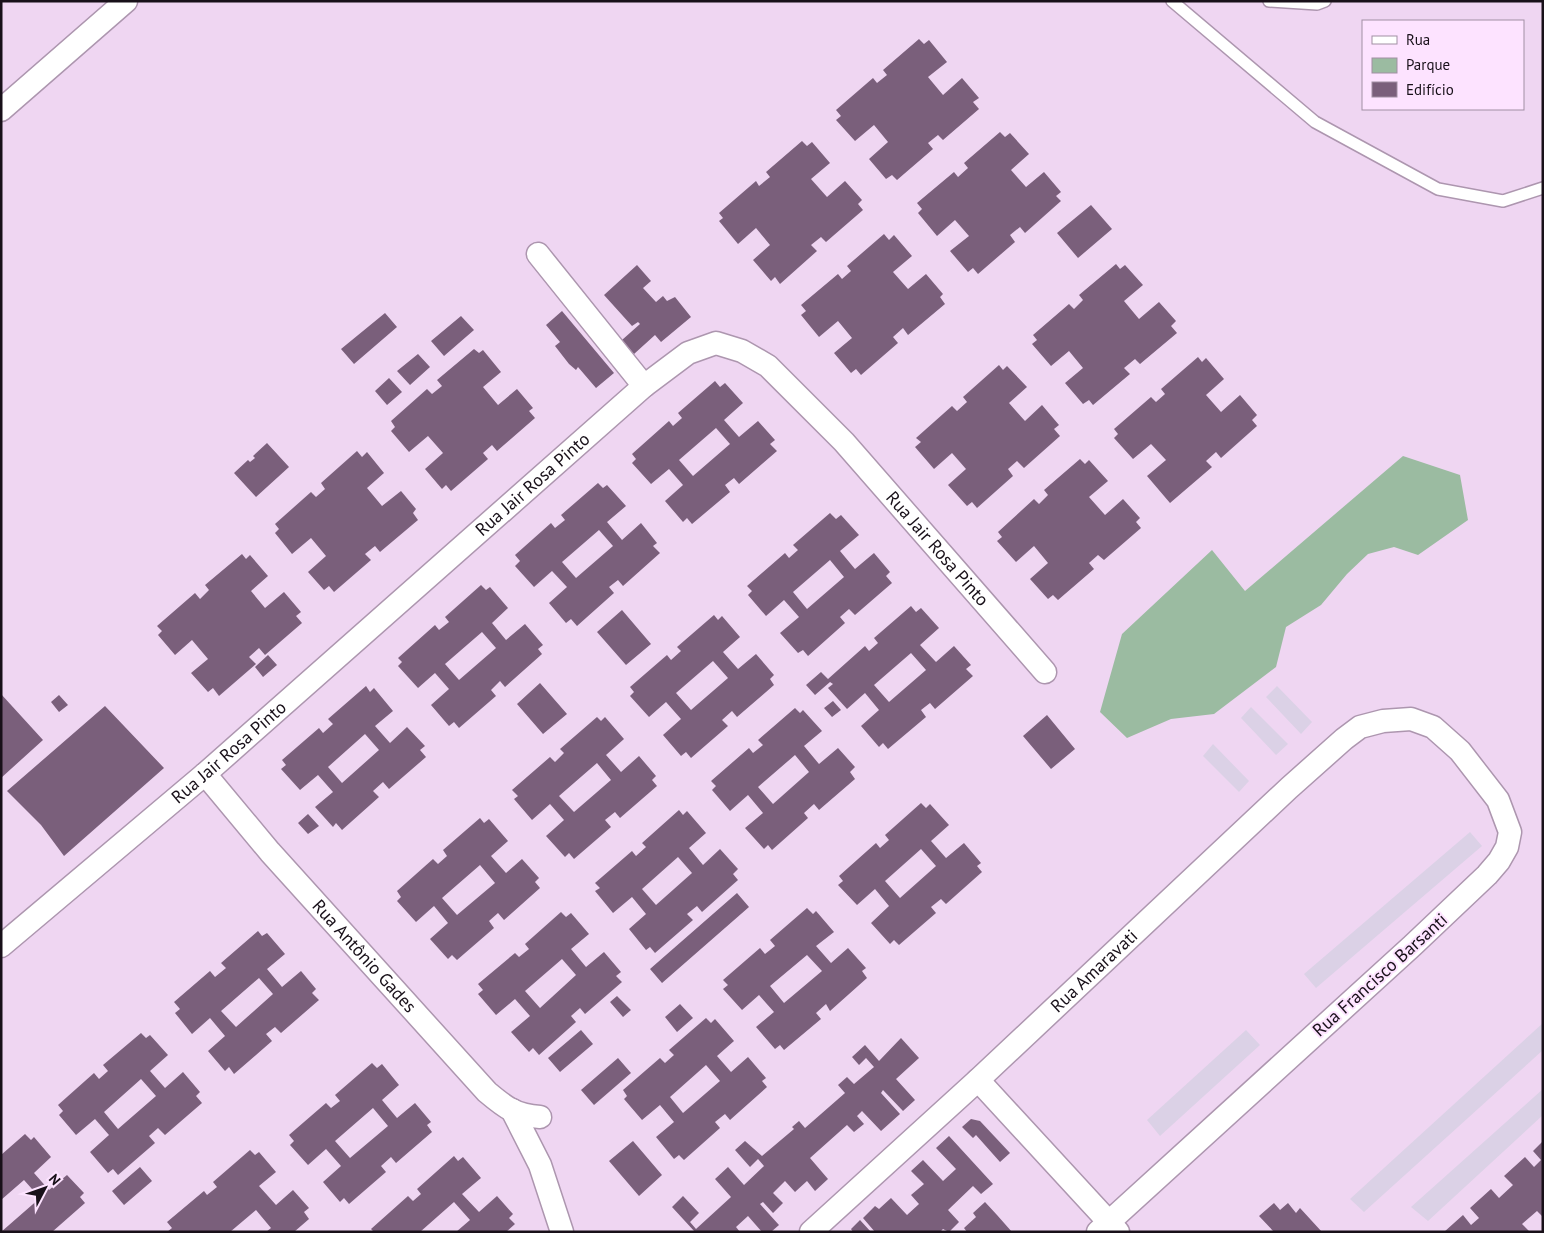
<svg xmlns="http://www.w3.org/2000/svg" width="1544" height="1233" font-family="'PT Sans',sans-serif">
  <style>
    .industrial { fill: #dbd1e6 }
    .green { fill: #9bbba1 }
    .building { fill: #7a5f7b; fill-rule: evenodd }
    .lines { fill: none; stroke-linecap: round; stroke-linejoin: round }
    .lane-casing { stroke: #ad96af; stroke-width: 14 }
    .street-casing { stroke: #ad96af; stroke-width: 25 }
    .lane { stroke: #fff; stroke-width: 11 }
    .street { stroke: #fff; stroke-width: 22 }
    .labels { text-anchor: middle; stroke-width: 4; stroke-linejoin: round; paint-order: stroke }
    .street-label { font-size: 18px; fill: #181019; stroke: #fde3ff }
  </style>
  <rect width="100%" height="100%" fill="#efd6f2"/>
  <path class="industrial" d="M1277 686 1312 722 1301 734 1266 697Z
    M1251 707 1288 744 1276 755 1241 718Z
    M1213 744 1249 781 1239 792 1203 756Z
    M1470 832 1482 846 1316 988 1304 974Z
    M1543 1023V1050L1364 1212 1350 1199Z
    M1246 1030 1260 1045 1160 1136 1147 1120Z
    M1543 1089V1115L1428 1221 1411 1207Z"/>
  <path class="green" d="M1403 456 1460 475 1468 520 1418 555 1394 547 1368 554 1347 574 1321 605 1286 627 1276 667 1214 714 1171 719 1127 738 1100 712 1122 634 1212 550 1245 591Z"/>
  <path class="building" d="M919 39 924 44 929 40 947 62 928 77 943 95 962 78 979 98 973 102 979 109 943 140 938 135 928 143 933 149 897 180 892 175 886 179 869 159 888 142 874 125 855 141 836 120 841 116 836 110 873 78 877 83 887 75 883 70Z
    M1000 132 1005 137 1010 133 1029 154 1011 170 1026 187 1044 172 1061 192 1056 196 1061 201 1025 233 1020 227 1010 235 1015 242 978 274 973 268 968 272 950 251 969 236 955 220 937 236 918 213 922 209 917 203 954 172 958 177 968 168 964 163Z
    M802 141 807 146 812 142 830 163 811 179 827 197 845 181 862 200 858 204 863 210 826 242 821 237 811 245 817 251 780 284 775 277 771 281 753 260 770 245 756 228 738 244 719 221 723 218 719 213 756 181 759 186 770 177 766 172Z
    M1091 205 1112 229 1078 258 1057 233Z
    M884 234 889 240 894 235 912 256 893 272 908 289 926 274 943 294 940 297 945 304 908 335 903 328 893 337 898 343 861 375 856 369 851 373 834 353 852 338 838 321 819 337 801 315 806 311 801 305 838 274 842 279 851 271 847 266Z
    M1116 264 1120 269 1125 265 1143 285 1124 301 1139 319 1159 302 1176 321 1171 326 1177 333 1140 364 1135 359 1124 368 1130 374 1093 405 1089 400 1083 404 1065 383 1083 368 1069 351 1051 366 1032 344 1037 340 1033 335 1069 304 1074 309 1083 300 1079 295Z
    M637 265 651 281 643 288 656 302 663 296 667 301 675 297 691 317 661 342 655 335 634 354 622 340 640 324 638 322 632 326 604 295Z
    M562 311 614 373 596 388 578 367 576 370 569 364 555 346 560 342 546 325Z
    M385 313 397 327 354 364 341 349Z
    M461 316 474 330 444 356 431 341Z
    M474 349 479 353 483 350 501 372 483 387 498 405 517 389 533 408 529 411 535 418 497 451 492 445 483 453 488 459 451 491 446 485 442 489 425 469 443 453 428 436 409 452 391 431 395 427 391 421 427 389 432 394 442 386 437 380Z
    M418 354 430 367 410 385 397 371Z
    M1198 357 1202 362 1206 358 1224 379 1206 395 1221 412 1240 395 1257 415 1252 420 1257 426 1221 458 1216 452 1206 461 1212 467 1170 503 1147 476 1166 460 1151 444 1133 459 1114 438 1118 434 1114 429 1151 397 1156 402 1165 394 1161 389Z
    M999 365 1003 370 1007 366 1027 387 1009 403 1025 421 1042 405 1059 425 1054 429 1060 436 1024 468 1017 461 1008 469 1013 476 977 508 972 502 967 506 948 485 966 469 952 453 934 469 915 447 921 442 916 438 952 406 957 411 967 402 963 397Z
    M389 378 402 392 387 405 375 391Z
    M715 381 720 387 725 383 743 403 724 420 739 437 758 421 775 440 770 444 777 451 739 484 734 478 725 485 730 492 692 524 687 518 683 522 665 501 683 485 669 469 651 484 632 463 636 459 632 454 669 421 673 426 682 418 678 413ZM716 428 730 444 693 476 679 460Z
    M267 443 289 467 256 497 234 473 248 460 250 462 255 458 253 456Z
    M357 451 362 457 367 452 384 473 367 488 382 506 401 491 416 509 413 513 418 520 380 552 375 546 365 554 371 560 334 592 329 586 324 590 308 572 326 556 311 538 292 554 275 533 279 529 275 524 311 492 316 497 325 489 321 483Z
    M1080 459 1085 464 1089 460 1108 481 1089 497 1105 515 1123 499 1140 518 1136 522 1141 528 1104 560 1098 555 1089 563 1094 569 1058 600 1053 595 1048 599 1030 579 1048 563 1034 546 1016 562 997 541 1002 537 998 532 1034 499 1039 504 1048 495 1044 490Z
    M598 483 603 488 607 485 626 506 607 522 622 540 641 523 657 543 653 546 660 553 623 586 618 580 609 587 614 593 577 626 571 619 566 623 549 603 567 587 552 571 534 587 515 566 520 561 515 555 551 523 555 528 565 520 561 515ZM599 530 613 546 576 578 562 562Z
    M830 513 836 519 841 515 859 535 840 551 855 569 874 553 890 572 886 576 892 583 855 615 849 609 840 617 845 623 808 656 803 650 798 653 780 633 799 617 784 600 766 616 748 595 752 591 747 586 785 553 789 558 798 550 793 545ZM830 560 844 577 807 609 793 592Z
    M242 554 246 559 250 555 268 576 251 591 265 608 284 592 301 612 296 616 302 623 265 655 259 648 249 657 256 664 219 696 213 688 208 692 191 673 208 659 192 640 175 655 158 635 162 631 157 626 195 593 200 599 209 590 205 585Z
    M481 585 486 590 490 587 508 608 492 623 506 640 525 624 543 645 538 649 542 654 505 687 500 681 491 690 496 696 459 728 454 722 449 726 431 705 449 689 435 673 418 688 398 666 402 662 398 658 435 625 439 630 449 622 445 617ZM482 632 496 648 459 680 445 664Z
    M911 606 916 612 921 608 939 628 920 645 936 662 954 646 971 665 966 669 973 676 935 709 930 703 921 710 926 717 888 749 883 743 879 747 861 726 879 710 865 693 847 709 828 688 833 684 830 682 815 695 806 685 821 672 828 679 865 646 869 651 878 643 874 638ZM911 653 926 670 889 702 874 685Z
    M622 610 651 644 626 665 597 632Z
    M714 615 718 620 722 616 740 637 723 652 738 669 756 654 774 675 770 679 774 685 737 717 732 711 722 720 728 726 691 758 686 752 681 756 663 735 681 719 666 702 649 717 630 696 634 692 630 687 667 655 671 660 681 651 677 647ZM713 661 728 678 691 710 676 693Z
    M268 655 277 665 263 677 255 667Z
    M540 683 567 714 543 734 517 704Z
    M366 686 370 692 374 688 393 711 375 726 390 743 407 727 425 746 420 750 426 757 389 789 383 782 373 791 379 797 342 830 336 823 333 827 315 807 333 792 318 775 300 790 281 769 286 765 282 760 319 728 323 733 333 724 328 719ZM365 734 379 750 342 783 328 767Z
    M1 694 43 740 1 778Z
    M59 695 68 705 59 712 51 702Z
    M833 701 841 710 832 717 824 708Z
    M105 706 164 768 64 856 41 825 7 791Z
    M795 708 800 713 803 710 822 731 804 746 819 764 838 748 855 767 850 772 855 779 819 810 814 804 804 813 808 818 772 850 768 845 764 849 745 828 763 813 748 795 730 811 712 790 716 786 711 781 749 748 753 753 763 745 758 740ZM795 755 809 772 773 804 758 787Z
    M1047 715 1075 749 1051 769 1023 736Z
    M597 717 601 721 605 717 624 739 606 755 621 772 639 756 656 776 652 780 657 786 620 818 615 812 605 820 611 827 574 859 569 853 565 857 546 836 564 820 550 804 532 820 514 799 518 796 512 790 550 757 555 762 564 753 560 749ZM597 763 611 780 574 812 559 796Z
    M921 803 926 808 930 804 949 825 931 841 946 858 964 843 981 863 977 866 982 872 946 904 941 899 931 907 936 913 899 945 894 940 890 944 871 923 889 906 875 889 857 905 838 885 843 881 839 876 876 843 880 848 889 840 885 835ZM921 849 936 866 900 898 885 881Z
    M679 810 683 815 687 811 706 833 689 848 703 865 720 849 738 869 733 874 738 880 702 912 697 906 687 914 693 920 655 953 650 947 646 950 629 929 646 914 632 897 613 913 595 891 600 888 595 883 632 851 636 856 646 847 642 843ZM678 857 692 873 656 905 642 889Z
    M308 814 319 826 308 834 298 823Z
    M480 818 484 823 489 819 508 841 491 856 506 873 522 859 539 878 535 882 540 888 504 920 498 913 489 921 494 928 457 960 452 955 448 959 430 939 448 923 434 906 416 922 397 901 401 897 397 891 433 859 438 864 447 856 443 850ZM480 865 495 883 457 915 442 898Z
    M737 893 749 907 662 983 650 969Z
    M807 908 813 914 816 911 834 932 816 946 831 963 848 948 866 968 862 971 867 978 830 1011 826 1004 816 1013 821 1019 784 1050 780 1045 775 1049 756 1027 774 1012 759 995 742 1010 723 989 728 985 723 980 760 948 765 954 775 946 770 940ZM807 955 822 971 784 1003 770 986Z
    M561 912 566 917 571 913 589 934 571 949 586 967 604 952 621 972 616 976 622 982 585 1014 580 1008 571 1016 576 1022 539 1055 533 1048 529 1052 511 1032 530 1016 515 999 496 1015 478 994 483 990 478 984 515 953 519 957 529 949 525 944ZM562 959 576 975 540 1008 525 991Z
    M258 931 262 936 267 933 285 954 267 969 282 987 301 971 316 989 312 993 319 1000 281 1033 275 1027 266 1034 272 1041 234 1074 229 1067 225 1071 208 1051 225 1036 210 1018 192 1034 175 1013 180 1009 174 1002 210 971 215 977 226 968 221 963ZM259 978 273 994 236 1027 221 1011Z
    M617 996 631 1010 623 1017 610 1002Z
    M680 1004 693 1018 677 1032 665 1017Z
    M706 1018 711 1023 715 1019 734 1041 717 1056 731 1072 748 1057 766 1078 762 1081 767 1087 730 1120 725 1114 715 1122 720 1128 684 1160 679 1155 674 1159 656 1137 674 1122 660 1105 642 1120 624 1099 627 1096 623 1090 660 1058 665 1063 674 1055 669 1050ZM706 1065 720 1081 683 1113 670 1097Z
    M581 1030 593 1044 560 1072 548 1058Z
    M141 1033 146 1038 150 1035 168 1055 150 1071 165 1088 183 1072 200 1092 196 1096 202 1103 165 1135 158 1128 149 1136 155 1143 118 1175 113 1169 108 1173 90 1152 109 1135 95 1119 76 1135 59 1115 63 1111 58 1105 94 1073 99 1079 108 1071 103 1065ZM141 1079 156 1096 118 1129 104 1112Z
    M901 1038 919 1058 896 1079 915 1100 903 1111 883 1090 881 1093 900 1114 881 1131 862 1111 857 1116 864 1124 854 1132 847 1125 810 1158 828 1179 815 1191 807 1181 795 1192 785 1181 773 1193 783 1203 773 1213 763 1202 760 1204 779 1225 771 1232H762L748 1216 736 1227 740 1232H695L672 1207 683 1196 699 1213 690 1222 696 1229 731 1197 715 1179 728 1167 744 1185 764 1166 758 1159 750 1167 735 1150 745 1141 762 1156 794 1129 792 1127 799 1121 805 1128 845 1093 838 1085 847 1077 854 1084 874 1067 866 1058 859 1065 852 1057 865 1045 879 1061Z
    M618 1058 631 1073 594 1105 581 1090Z
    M372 1063 377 1068 382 1064 399 1085 382 1100 397 1118 415 1103 431 1122 427 1125 432 1132 396 1163 391 1157 381 1166 386 1172 349 1204 344 1198 340 1202 323 1182 341 1166 326 1149 308 1165 290 1145 294 1141 289 1135 326 1103 331 1108 340 1101 335 1095ZM373 1108 388 1126 350 1158 335 1141Z
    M971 1119 980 1121 1010 1153 1000 1162 976 1135 973 1138 962 1127Z
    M25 1134 31 1140 34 1137 51 1157 34 1173 49 1190 67 1175 84 1193 80 1197 85 1203 52 1232H1L40 1198 24 1180 1 1200V1155Z
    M949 1136 993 1184 981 1194 973 1186 948 1210 959 1222 949 1232 943 1229 940 1232H875L863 1218 875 1206 879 1209 891 1198 907 1215 919 1204 911 1195 924 1184 911 1171 923 1160 943 1181 956 1169 936 1148Z
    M633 1141 662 1175 639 1196 609 1161Z
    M1543 1141V1217L1537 1211 1522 1224 1530 1232H1444L1463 1215 1471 1225 1479 1218 1470 1208 1491 1189 1499 1198 1513 1185 1504 1176 1525 1157 1534 1167 1541 1160 1533 1151Z
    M250 1150 255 1155 259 1152 276 1172 259 1186 276 1205 293 1190 309 1208 304 1212 309 1219 294 1232H266L271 1228 256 1210 230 1232H167L172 1228 167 1222 204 1191 207 1195 217 1187 213 1182Z
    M454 1156 458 1161 463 1157 481 1178 462 1194 479 1212 497 1196 513 1214 509 1218 515 1224 506 1232H456L470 1220 454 1202 420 1232H374L371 1229 408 1196 413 1201 421 1194 417 1189Z
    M140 1167 152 1181 124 1205 112 1191Z
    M985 1202 997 1215 1012 1232H967L964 1228 976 1217 973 1213Z
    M1274 1203 1280 1210 1288 1203 1296 1213 1300 1208 1322 1232H1274L1259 1216Z
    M860 1220 871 1232H853L851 1229Z"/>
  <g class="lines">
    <g class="lane-casing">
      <path id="lane" d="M1172 1 1315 122 1438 189 1503 201 1543 188
        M1269 1 1317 4 1325 1"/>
    </g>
    <g class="street-casing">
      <g id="street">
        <path d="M1 110 126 1"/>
        <path d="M538 254 644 386"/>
        <path id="s1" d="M205 774 270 852 487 1092C506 1108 515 1115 540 1117"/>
        <path id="s2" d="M1 946 205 774 644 386 688 353 716 343 742 351 768 366 844 442 1045 672"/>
        <path d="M978 1080 1118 1232"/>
        <path d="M512 1110 540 1165 562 1232"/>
        <path id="s3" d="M811 1232 978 1080 1289 788 1344 739 1360 727 1383 721 1411 719 1433 727 1460 751 1498 800 1510 832 1507 847 1499 861 1487 875 1412 946 1098 1232"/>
      </g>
    </g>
    <use href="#lane" class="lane"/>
    <use href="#street" class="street"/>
  </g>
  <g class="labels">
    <g class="street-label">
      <text dy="6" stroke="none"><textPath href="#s2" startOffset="704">Rua Jair Rosa Pinto</textPath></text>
      <text dy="6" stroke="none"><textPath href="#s2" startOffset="1244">Rua Jair Rosa Pinto</textPath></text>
      <text dy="6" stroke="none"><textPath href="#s2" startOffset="299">Rua Jair Rosa Pinto</textPath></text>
      <text dy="6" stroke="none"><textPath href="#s1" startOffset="242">Rua Antônio Gades</textPath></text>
      <text dy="6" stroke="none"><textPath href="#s3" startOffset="385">Rua Amaravati</textPath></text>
      <text transform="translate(1380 975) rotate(-42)" y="6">Rua Francisco Barsanti</text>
    </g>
  </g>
  <rect width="1544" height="1233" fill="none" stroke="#181019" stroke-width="5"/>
  <rect x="1362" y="20" width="162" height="90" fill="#fde3ff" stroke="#a18fa3"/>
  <rect x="1372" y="36" width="25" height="8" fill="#ffffff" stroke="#a18fa3"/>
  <text x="1406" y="45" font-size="15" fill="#181019">Rua</text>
  <rect x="1372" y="58" width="25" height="15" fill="#9bbba1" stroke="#a18fa3"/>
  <text x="1406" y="70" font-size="15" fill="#181019">Parque</text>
  <rect x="1372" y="82" width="25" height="15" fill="#7a5f7b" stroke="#a18fa3"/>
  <text x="1406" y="95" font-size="15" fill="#181019">Edifício</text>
  <g transform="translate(45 1188) rotate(49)" stroke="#fde3ff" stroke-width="4" paint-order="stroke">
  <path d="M0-4L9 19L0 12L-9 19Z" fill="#181019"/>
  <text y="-8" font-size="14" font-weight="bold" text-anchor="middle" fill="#181019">N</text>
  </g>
</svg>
